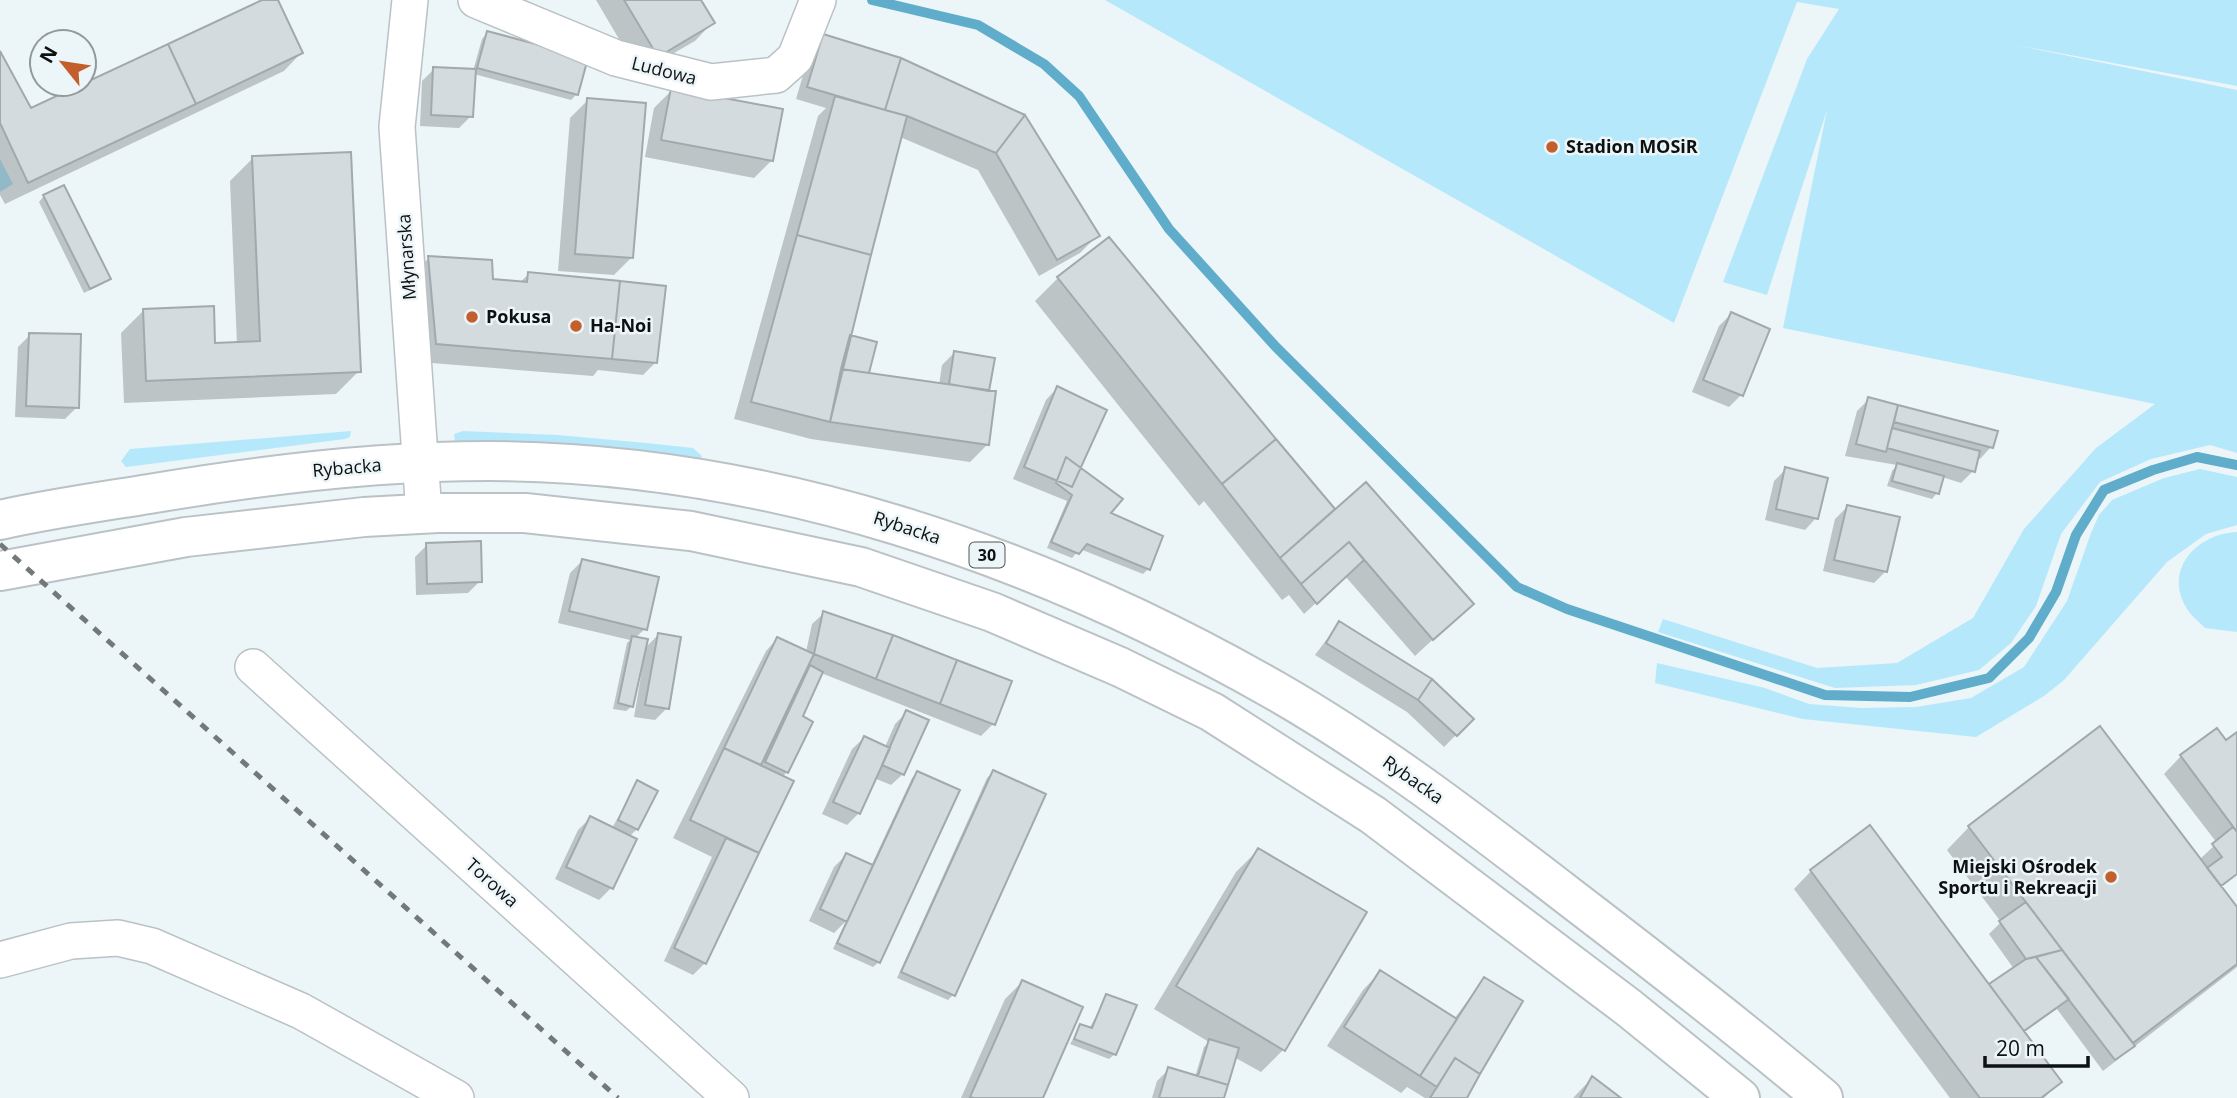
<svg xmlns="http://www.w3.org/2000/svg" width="2237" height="1098" font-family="'Open Sans',sans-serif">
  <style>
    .green { fill: #b6e8fb }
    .shadow { fill: #0003 }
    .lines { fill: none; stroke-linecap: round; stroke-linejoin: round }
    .stream { stroke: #5fadca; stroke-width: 10 }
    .building { fill: #d3dbdf; stroke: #a1a9ac; stroke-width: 2 }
    .street-casing { stroke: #bac2c6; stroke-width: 38 }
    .primary-casing { stroke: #bac2c6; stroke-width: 42 }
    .street { stroke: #fff; stroke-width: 35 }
    .primary { stroke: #fff; stroke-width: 38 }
    .rail { stroke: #73797b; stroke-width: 5; stroke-dasharray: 9 9; stroke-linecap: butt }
    .poi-dot { fill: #c35e2d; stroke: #ecf5f8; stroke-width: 2.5 }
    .labels { text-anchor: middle; stroke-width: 5; stroke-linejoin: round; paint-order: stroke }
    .shield { fill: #ecf5f8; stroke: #515557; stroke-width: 2 }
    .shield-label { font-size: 16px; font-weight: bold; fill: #0e1112 }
    .street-label { font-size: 18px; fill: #0e1112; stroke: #ecf5f8 }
    .poi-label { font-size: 18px; font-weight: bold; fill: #0e1112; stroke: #ecf5f8; text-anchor: start }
  </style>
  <rect width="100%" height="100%" fill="#ecf5f8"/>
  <path class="green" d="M1105 0H2237V86L2010 44 2237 90V453L2210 445 2151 459 2100 482 2061 534 2036 606 2011 643 1979 670 1916 685 1835 688 1658 632 1663 619 1817 668 1897 663 1973 618 2024 529 2096 448 2155 404 1783 328 1827 110 1767 295 1723 282 1807 59 1839 9 1797 2 1674 323Z
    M0 159 13 184 0 192Z
    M351 431 350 437 345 439 126 467 121 461 130 449Z
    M463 431 558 435 646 443 693 448 702 456 700 460 455 443 454 434Z
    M2200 469 2237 477V525L2206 534 2167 562 2064 680 2044 696 1976 737 1803 719 1655 683 1657 663 1765 688 1809 704 1861 708 1916 707 1971 698 2024 667 2067 601 2091 533 2099 515 2112 500 2164 478Z
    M2237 532V632L2205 628C2199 622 2190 615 2186 607 2163 568 2199 533 2237 532Z"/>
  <path class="shadow" d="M266 0H276L301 53 284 71 5 204 0 195V54L30 111Z
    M596 0H699L712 23 695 41 639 73Z
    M487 33 577 94 571 100 474 74 471 116 459 128 420 126 422 81 434 69 473 71 482 39Z
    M823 36 900 59 1097 236 1080 253 1039 276 978 170 900 137 847 341 867 374 939 385 942 365 954 353 987 392 988 444 970 462 811 439 734 419 818 116 826 108 796 99 811 48Z
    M672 90 772 160 754 178 645 157 654 108Z
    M588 100 632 257 614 275 558 271 570 118Z
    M253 158 359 371 336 394 124 403 121 333 144 310 213 345 237 344 230 181Z
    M44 196 108 278 103 284 84 293 39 202Z
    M1108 240 1334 512 1471 604 1415 656 1345 576 1304 614 1289 595 1282 600 1204 501 1199 506 1035 301 1058 278Z
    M429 258 491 281 519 283 529 274 655 363 643 375 598 370 593 376 419 362 411 276Z
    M1731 314 1741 395 1729 407 1692 392 1719 326Z
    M30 335 77 407 65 419 15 417 18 347Z
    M1057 388 1075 475 1148 569 1143 574 1080 549 1072 558 1047 548 1067 501 1013 479 1046 400Z
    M1869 399 1995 432 1991 447 1980 459 1976 458 1973 471 1961 483 1942 477 1937 493 1932 499 1887 486 1892 471 1897 465 1845 456 1857 411Z
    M1786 469 1816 518 1805 530 1765 520 1774 481Z
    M1847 507 1886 571 1874 583 1823 571 1835 519Z
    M427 545 480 581 468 593 416 595 415 557Z
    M582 561 645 629 635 638 644 649 658 635 667 708 655 720 634 717 642 670H639L632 706 626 711 613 709 627 643 630 640 558 623 570 573Z
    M824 613 993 724 981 736 821 673 800 717 787 772 782 777 791 781 705 963 693 975 664 961 712 857 673 838 766 651 777 639 806 652 812 624Z
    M1339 623 1472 719 1444 747 1407 712 1315 655Z
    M907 712 903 774 891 785 874 778 859 813 847 825 822 814 852 749 864 738 885 747 895 724Z
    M2237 734V874L2220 887 2237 910V967L2103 1071 2057 1009 2023 1033 2060 1082 2044 1098H1950L1794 889 1811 871 1988 987 2014 969 1989 934 2001 922 1947 850 1969 827 2199 860 2217 843 2164 774 2181 756 2226 742Z
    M993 772 953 995 948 1000 897 978 987 778Z
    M917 773 879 962 873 967 833 949 846 921 834 933 809 921 834 867 846 855 871 866 912 778Z
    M638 783 637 829 629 837 611 888 599 900 555 879 578 830 590 818 612 828Z
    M1258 850 1283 1050 1261 1072 1234 1057 1222 1098H1152L1157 1081 1169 1069 1195 1077 1204 1047 1209 1042 1154 1009 1236 872Z
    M1380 972 1454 1019 1484 979 1466 1098H1425L1407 1087 1401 1093 1327 1046 1363 990Z
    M1022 982 1041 1098H961L1005 999Z
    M1107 996 1115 1054 1109 1059 1070 1044 1081 1026 1089 1029Z
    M1592 1078 1618 1098H1573Z"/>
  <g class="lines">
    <path class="stream" d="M872 0 978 25 1044 64 1079 96 1169 229 1276 347 1517 587 1567 609 1825 695 1910 697 1989 678 2029 638 2056 592 2076 535 2104 490 2153 470 2197 457 2237 465"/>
  </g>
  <path class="building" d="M262 0H278L303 53 196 104 168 44Z
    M624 0H701L715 23 658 57Z
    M487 31 588 58 578 95 477 68Z
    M823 34 901 58 885 110 807 87Z
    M168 44 196 104 28 183 0 123V51L31 108Z
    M901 58 1025 115 996 153 907 116 885 110Z
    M433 67 476 69 473 117 431 115Z
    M671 88 783 109 773 161 661 140Z
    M835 96 907 116 871 255 797 235Z
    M587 98 646 103 633 258 575 254Z
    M1025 115 1100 236 1057 260 996 153Z
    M351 152 361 372 146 381 143 309 214 306 215 343 260 341 252 156Z
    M64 185 111 279 90 289 43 195Z
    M797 235 871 255 830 422 751 402Z
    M1109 237 1276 439 1222 484 1057 277Z
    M428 256 492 260 493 279 527 282 528 272 620 281 612 359 436 344Z
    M620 281 666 286 657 363 612 359Z
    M1731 312 1770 329 1743 396 1703 380Z
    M29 333 81 334 79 408 26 406Z
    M850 335 877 342 869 373 841 369Z
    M954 351 995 358 989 391 949 384Z
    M841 369 996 391 989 445 830 422Z
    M1057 386 1107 410 1072 487 1024 467Z
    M1868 397 1898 405 1886 452 1856 444Z
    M1898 405 1998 431 1993 448 1894 422Z
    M1892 428 1980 451 1975 472 1887 448Z
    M1276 439 1335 509 1280 558 1222 484Z
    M1066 457 1123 499 1111 513 1163 536 1150 570 1087 544 1079 554 1051 542 1072 495 1056 483Z
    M1897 463 1944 476 1939 494 1892 481Z
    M1785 467 1828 478 1818 519 1776 509Z
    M1366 482 1474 604 1433 640 1349 542 1301 584 1280 558Z
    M1847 505 1900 517 1887 572 1834 560Z
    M481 541 482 582 427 584 426 543Z
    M1349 542 1364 560 1317 604 1301 584Z
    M582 559 659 577 647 630 569 611Z
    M823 611 893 635 876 679 814 654Z
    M1339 621 1432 679 1418 700 1326 643Z
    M658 633 681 637 669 709 645 705Z
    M893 635 957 660 940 704 876 679Z
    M632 636 648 639 633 707 618 703Z
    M777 637 814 654 761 765 724 748Z
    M957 660 1012 681 995 725 940 704Z
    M810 665 823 672 803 716 813 722 788 773 765 762Z
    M1432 679 1474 719 1457 736 1418 700Z
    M906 710 929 720 904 775 882 765Z
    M2100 726 2237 907V964L2133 1043 1968 826Z
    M2217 728 2226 740 2237 732V832L2180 755Z
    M864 736 890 748 860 814 833 802Z
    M724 748 794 781 759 853 690 820Z
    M993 770 1046 794 955 996 901 972Z
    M917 771 960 790 880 963 837 943Z
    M637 780 658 791 638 830 618 820Z
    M590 816 637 839 613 889 566 867Z
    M1870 825 2062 1082 2041 1098H1980L1810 870Z
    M2233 827 2237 832V874L2221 886 2207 868 2222 857 2212 844Z
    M726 838 759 853 706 964 674 948Z
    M1258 848 1367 912 1285 1051 1176 986Z
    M846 853 873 865 847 922 820 909Z
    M2026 902 2062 950 2026 959 1999 921Z
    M2062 950 2135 1046 2115 1060 2036 957Z
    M2036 957 2069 999 2024 1031 1989 984 2026 959Z
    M1380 970 1457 1019 1420 1076 1344 1027Z
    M1484 977 1523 1001 1480 1074 1455 1058 1437 1087 1420 1076Z
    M1022 980 1083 1007 1043 1098H974L970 1097Z
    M1106 994 1137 1005 1116 1055 1074 1039 1080 1024 1092 1028Z
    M1209 1039 1239 1048 1228 1085 1198 1076Z
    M1455 1058 1480 1074 1467 1098H1430Z
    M1168 1067 1228 1085 1224 1098H1159Z
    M1592 1076 1621 1098H1580Z"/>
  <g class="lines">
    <g class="street-casing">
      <path id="street" d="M410 0 397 127 424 514
        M476 0 616 58 711 82 776 75 795 58 818 0
        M253 667 731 1098
        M0 960 71 941 118 938 152 946 301 1011 456 1098"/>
    </g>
    <g class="primary-casing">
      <path id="primary" d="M0 520C49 509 99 502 149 494 261 475 375 461 489 461 766 462 1036 554 1274 690 1379 750 1475 824 1571 898 1656 963 1741 1029 1823 1098
        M0 571 186 537 364 517 438 513H525L691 531 861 567 992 612 1120 667 1212 712 1373 815 1629 1008 1740 1098"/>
    </g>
    <use href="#street" class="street"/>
    <use href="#primary" class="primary"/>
    <path class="rail" d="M0 544 618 1098"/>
  </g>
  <g class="poi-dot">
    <circle cx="1552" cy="147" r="7"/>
    <circle cx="472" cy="317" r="7"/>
    <circle cx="576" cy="326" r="7"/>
    <circle cx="2111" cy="877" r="7"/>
  </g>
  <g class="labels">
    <rect class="shield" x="969.5" y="542.5" width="35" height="25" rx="5"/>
    <g class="shield-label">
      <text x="987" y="561">30</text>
    </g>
    <g class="street-label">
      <text transform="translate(664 71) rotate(14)" y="6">Ludowa</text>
      <text transform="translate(407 257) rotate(-94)" y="6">Młynarska</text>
      <text transform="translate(347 468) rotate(-5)" y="6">Rybacka</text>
      <text transform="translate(907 528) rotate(18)" y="6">Rybacka</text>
      <text transform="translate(1413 780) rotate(35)" y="6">Rybacka</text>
      <text transform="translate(492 883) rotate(42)" y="6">Torowa</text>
    </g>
    <g class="poi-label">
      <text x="1566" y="153">Stadion MOSiR</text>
      <text x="486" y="323">Pokusa</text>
      <text x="590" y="332">Ha-Noi</text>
      <text x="2097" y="873" text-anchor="end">Miejski Ośrodek<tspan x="2097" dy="21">Sportu i Rekreacji</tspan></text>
    </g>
  </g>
  <g transform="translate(63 63) rotate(300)"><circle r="33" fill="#ecf5f8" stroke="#939a9c" stroke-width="2"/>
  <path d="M0-5L12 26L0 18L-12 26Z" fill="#c35e2d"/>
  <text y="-10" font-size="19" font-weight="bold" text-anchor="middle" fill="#0e1112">N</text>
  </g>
  <path d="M1985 1056v10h103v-10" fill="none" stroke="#0e1112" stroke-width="3.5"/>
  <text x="1996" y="1056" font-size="21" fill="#0e1112" stroke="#ecf5f8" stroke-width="5" paint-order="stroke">20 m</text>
</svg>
